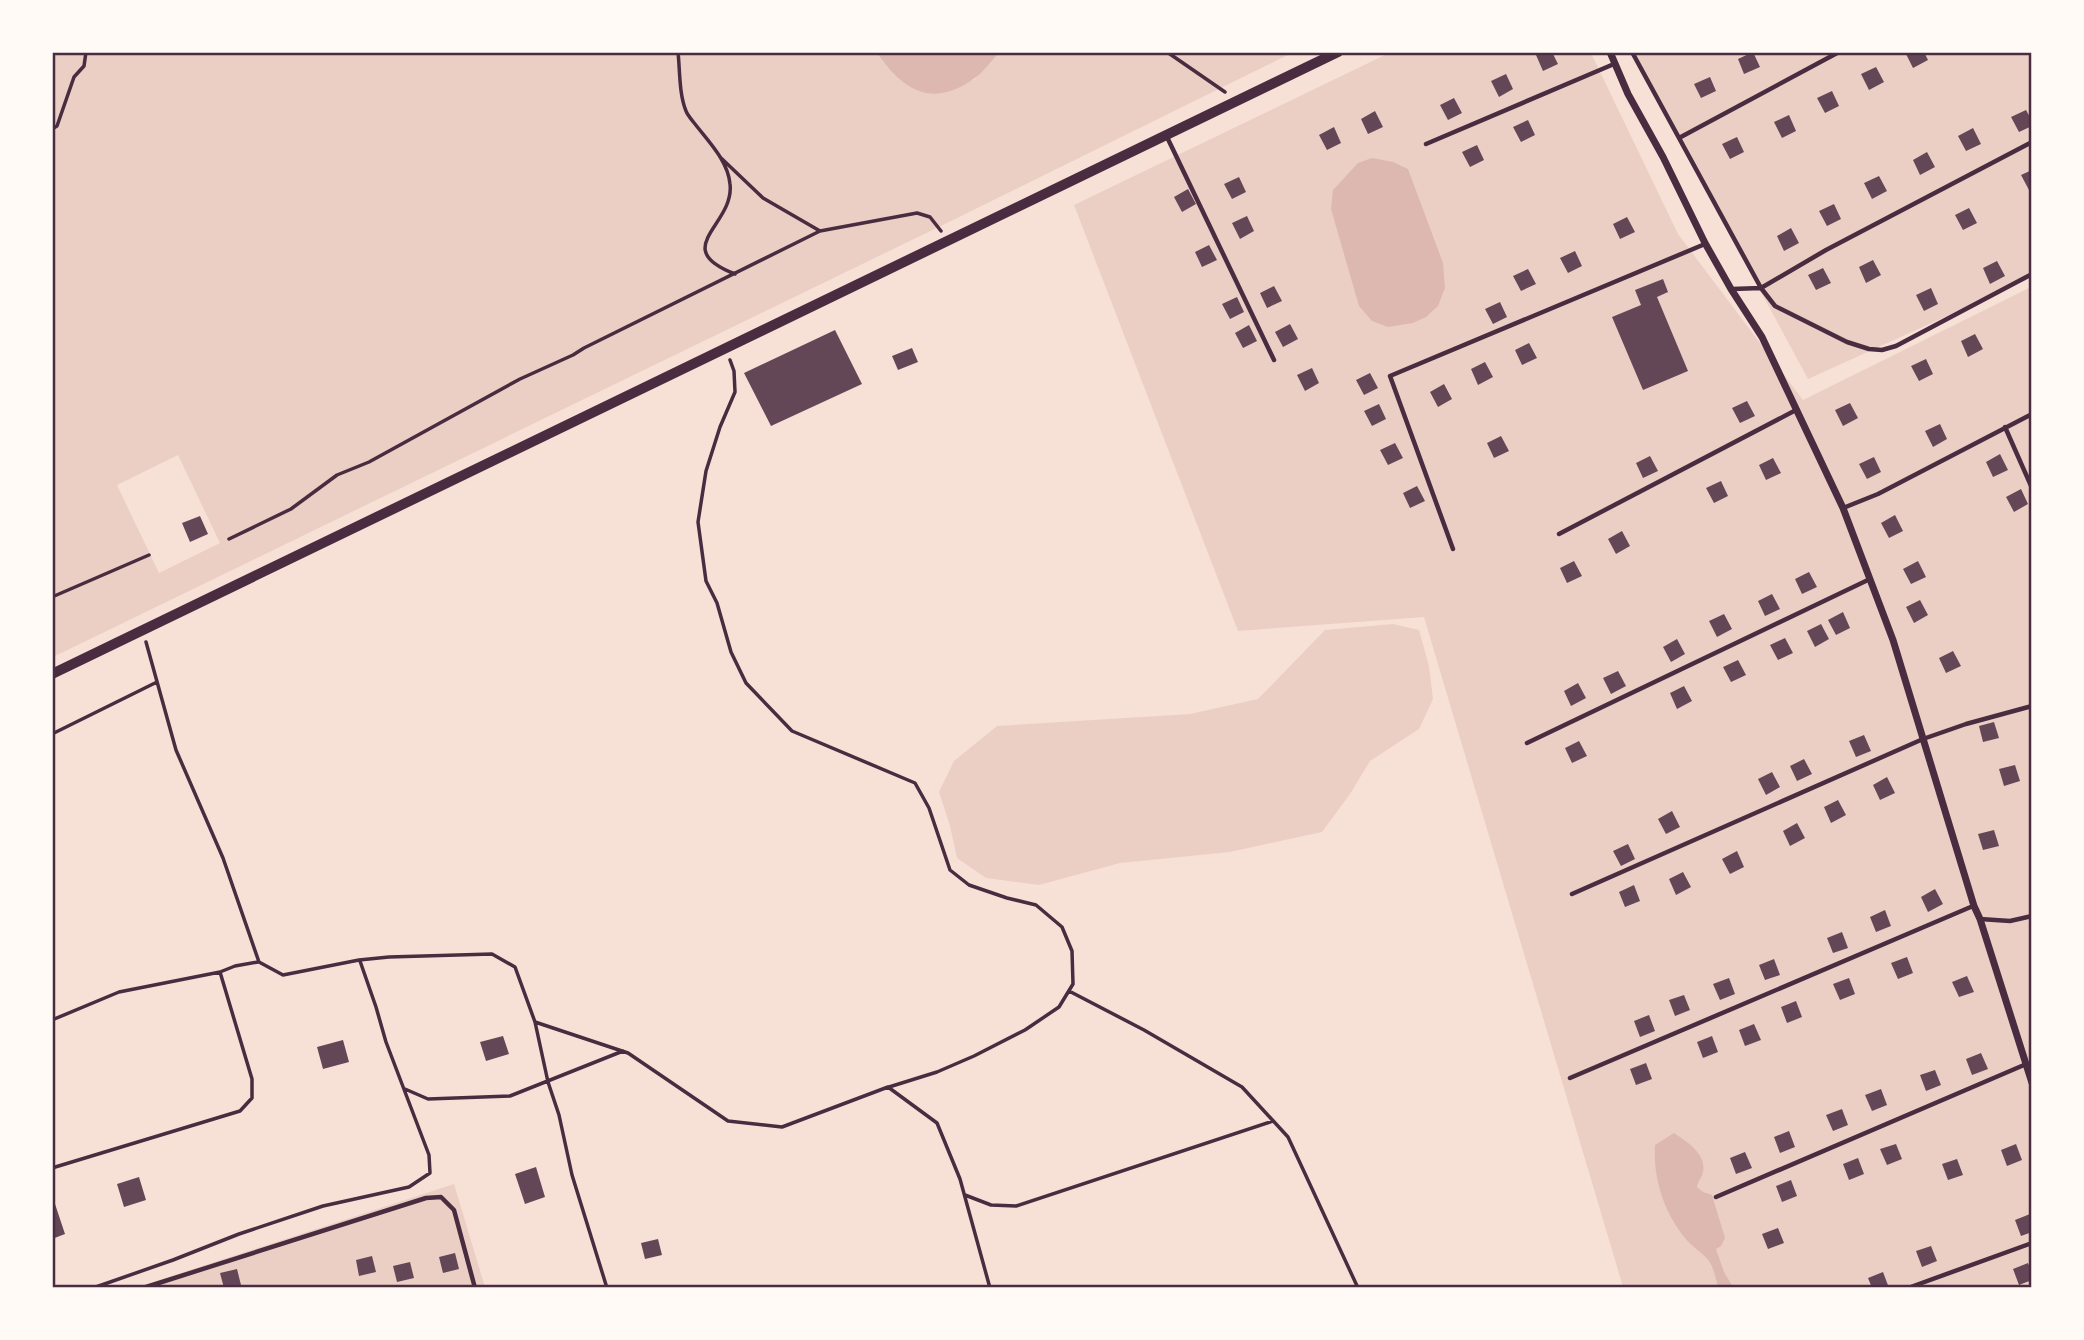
<svg xmlns="http://www.w3.org/2000/svg" width="2084" height="1340" font-family="Raleway,sans-serif">
  <style>
    .green { fill: #ebcfc5; fill-rule: evenodd }
    .water { fill: #dcb8b0 }
    .building { fill: #644757 }
    .lines { fill: none; stroke-linecap: round; stroke-linejoin: round }
    .path { stroke: #4a2c40; stroke-width: 3.5 }
    .service { stroke: #4a2c40; stroke-width: 4.5 }
    .minor { stroke: #4a2c40; stroke-width: 7 }
    .tertiary { stroke: #4a2c40; stroke-width: 10 }
    .neatline { fill: none; stroke: #4a2c40; stroke-width: 2.5 }
  </style>
  <rect width="100%" height="100%" fill="#f7e1d7"/>
  <path class="green" d="M877 52 884 63 974 80 999 53H1292L949 222 53 657 52 53ZM178 455 220 543 159 573 117 485Z
    M1389 53H1591L1678 234 1803 400 2031 287V1287H1623L1424 617 1238 631 1074 205Z
    M1632 53H2031V278L1808 379Z
    M1393 624 1419 630 1429 666 1433 699 1419 729 1370 761 1350 794 1322 832 1230 852 1120 863 1039 885 986 878 957 858 950 826 939 792 954 761 997 726 1190 714 1258 699 1325 630Z
    M454 1184 485 1287 135 1288Z"/>
  <path class="water" d="M877 53H999C991 61 982 74 972 80 931 108 903 90 877 53Z
    M1372 158 1393 162 1408 169 1443 263 1445 288 1438 306 1426 317 1413 323 1388 327 1372 321 1359 306 1331 209 1333 190 1358 163Z
    M1674 1133C1686 1141 1707 1154 1703 1172 1702 1178 1698 1180 1697 1187L1703 1192 1712 1195 1725 1238 1721 1246 1716 1249 1724 1272 1733 1287H1718C1716 1280 1714 1268 1709 1261 1703 1253 1692 1247 1685 1238 1664 1212 1653 1179 1655 1145Z"/>
  <path class="building" d="M1541 52H1552L1558 64 1543 71 1536 55Z
    M1753 52 1760 67 1744 74 1738 59Z
    M1905 52H1924L1928 60 1913 68Z
    M1876 67 1884 82 1869 90 1861 74Z
    M1506 74 1513 89 1499 97 1491 81Z
    M1710 77 1716 91 1701 98 1694 84Z
    M1832 91 1839 106 1825 113 1817 98Z
    M1454 98 1462 113 1448 120 1440 105Z
    M2026 110 2032 121V126L2019 132 2011 117Z
    M1375 111 1383 127 1368 134 1361 119Z
    M1789 115 1796 131 1782 138 1774 122Z
    M1528 120 1535 135 1521 142 1513 127Z
    M1334 127 1341 143 1327 150 1319 135Z
    M1973 128 1981 144 1966 151 1958 136Z
    M1737 137 1744 152 1730 159 1722 144Z
    M1477 145 1484 160 1470 167 1462 152Z
    M1927 152 1935 167 1920 175 1913 160Z
    M2032 170V189L2029 190 2021 175Z
    M1879 176 1887 191 1872 199 1864 183Z
    M1239 177 1246 192 1232 199 1224 184Z
    M1188 189 1196 204 1182 212 1174 197Z
    M1834 204 1841 219 1827 226 1819 211Z
    M1969 208 1977 223 1963 230 1955 215Z
    M1247 216 1254 231 1240 239 1232 223Z
    M1627 217 1635 232 1620 239 1613 224Z
    M1791 228 1799 243 1784 251 1777 236Z
    M1209 245 1217 260 1202 267 1195 252Z
    M1575 251 1582 266 1568 273 1560 258Z
    M1873 260 1881 275 1866 283 1859 267Z
    M1997 261 2005 276 1990 284 1983 268Z
    M1823 268 1831 283 1816 290 1808 275Z
    M1528 269 1536 284 1521 291 1513 276Z
    M1663 279 1668 292 1657 297 1688 371 1643 390 1612 317 1641 305 1635 290Z
    M1274 286 1282 301 1267 308 1260 293Z
    M1931 288 1938 304 1924 311 1916 295Z
    M1237 297 1244 312 1230 319 1222 304Z
    M1500 302 1507 317 1493 324 1485 309Z
    M1290 324 1298 339 1283 347 1275 332Z
    M1249 325 1257 341 1243 348 1235 333Z
    M835 330 862 384 771 426 744 373Z
    M1975 334 1983 349 1968 357 1961 341Z
    M1529 343 1537 358 1522 365 1515 350Z
    M912 348 918 362 898 370 892 356Z
    M1926 359 1933 374 1919 381 1911 366Z
    M1485 362 1493 377 1478 385 1471 369Z
    M1312 368 1319 383 1305 391 1297 375Z
    M1370 373 1378 388 1364 395 1356 380Z
    M1444 384 1452 399 1438 407 1430 392Z
    M1747 401 1755 416 1740 423 1732 408Z
    M1850 403 1858 418 1843 426 1835 410Z
    M1379 404 1386 419 1372 426 1364 411Z
    M1940 424 1947 439 1933 447 1925 431Z
    M1501 436 1509 451 1494 458 1487 443Z
    M1395 443 1403 458 1388 465 1380 450Z
    M2000 454 2008 470 1993 477 1986 462Z
    M1650 456 1658 471 1643 478 1636 463Z
    M1874 457 1881 472 1867 479 1859 464Z
    M1773 458 1781 473 1766 480 1759 465Z
    M1721 481 1728 496 1714 503 1706 488Z
    M1417 486 1425 501 1410 508 1403 493Z
    M2021 489 2028 504 2014 512 2006 497Z
    M1895 515 1903 531 1889 538 1881 523Z
    M200 516 208 534 190 542 182 523Z
    M1622 531 1630 546 1616 554 1608 539Z
    M1574 561 1582 576 1567 583 1560 568Z
    M1918 561 1926 577 1911 584 1903 569Z
    M1809 572 1817 587 1802 594 1795 579Z
    M1772 594 1780 609 1765 616 1758 601Z
    M1920 600 1928 615 1914 623 1906 607Z
    M1843 612 1850 628 1836 635 1828 620Z
    M1724 614 1732 629 1717 637 1709 621Z
    M1821 624 1829 639 1815 647 1807 631Z
    M1785 638 1793 653 1778 660 1770 645Z
    M1677 639 1685 654 1671 662 1663 647Z
    M1953 651 1961 666 1946 673 1939 658Z
    M1738 660 1746 675 1731 682 1723 667Z
    M1618 671 1626 686 1611 694 1603 678Z
    M1578 683 1586 698 1571 706 1564 691Z
    M1684 686 1692 701 1677 709 1670 693Z
    M1994 722 1999 738 1983 742 1979 726Z
    M1864 735 1871 751 1856 757 1849 741Z
    M1579 741 1587 756 1572 763 1565 748Z
    M1804 759 1812 774 1797 781 1790 766Z
    M2015 765 2020 781 2004 786 1999 769Z
    M1772 772 1780 787 1766 795 1758 779Z
    M1887 777 1895 793 1880 800 1873 785Z
    M1838 800 1846 815 1831 823 1824 807Z
    M1672 811 1680 827 1666 834 1658 819Z
    M1797 823 1805 838 1790 846 1783 831Z
    M1994 830 1999 846 1983 850 1978 834Z
    M1628 844 1635 859 1621 866 1613 851Z
    M1737 851 1744 867 1730 874 1722 859Z
    M1683 872 1691 887 1676 895 1669 879Z
    M1634 885 1640 901 1625 907 1619 892Z
    M1935 889 1943 904 1928 912 1921 897Z
    M1885 910 1891 926 1876 932 1870 917Z
    M1842 932 1848 948 1833 953 1827 938Z
    M1907 957 1913 973 1898 979 1891 963Z
    M1774 959 1780 975 1765 980 1759 965Z
    M1967 976 1974 992 1959 997 1952 982Z
    M1729 978 1735 994 1720 1000 1713 984Z
    M1849 978 1855 994 1840 1000 1833 984Z
    M1684 995 1690 1010 1675 1016 1669 1000Z
    M1796 1001 1802 1017 1787 1023 1781 1007Z
    M1649 1015 1655 1031 1640 1037 1634 1021Z
    M1754 1024 1761 1040 1745 1046 1739 1030Z
    M503 1036 509 1054 486 1061 480 1042Z
    M1712 1036 1718 1052 1703 1058 1697 1042Z
    M343 1040 349 1062 323 1069 317 1047Z
    M1981 1053 1988 1069 1972 1075 1966 1059Z
    M1646 1063 1652 1079 1636 1085 1630 1069Z
    M1935 1070 1941 1085 1926 1091 1920 1075Z
    M1881 1089 1887 1105 1872 1111 1865 1095Z
    M1842 1109 1848 1125 1833 1131 1826 1115Z
    M1789 1131 1795 1147 1780 1153 1774 1137Z
    M1896 1144 1902 1159 1887 1165 1880 1149Z
    M2016 1144 2022 1160 2007 1166 2001 1150Z
    M1745 1152 1752 1168 1736 1174 1730 1158Z
    M1858 1158 1864 1174 1849 1180 1843 1164Z
    M1957 1159 1963 1175 1948 1180 1942 1164Z
    M536 1167 545 1197 525 1204 515 1174Z
    M139 1177 146 1200 124 1207 117 1184Z
    M1791 1180 1797 1196 1782 1202 1776 1186Z
    M55 1204 65 1234 52 1239V1205Z
    M2030 1214 2032 1232 2021 1236 2015 1220Z
    M1778 1228 1784 1243 1768 1249 1762 1234Z
    M658 1239 662 1255 645 1259 641 1243Z
    M1931 1246 1937 1261 1922 1267 1916 1251Z
    M455 1253 459 1269 443 1273 439 1257Z
    M372 1256 376 1272 359 1276 356 1260Z
    M410 1262 414 1278 397 1282 393 1266Z
    M2028 1263 2032 1273V1280L2019 1285 2013 1269Z
    M237 1269 241 1285 224 1288 220 1273Z
    M1883 1272 1889 1288H1872L1868 1278Z"/>
  <g class="lines">
    <path class="path" d="M678 52C680 71 679 94 686 111 688 116 692 120 695 124 709 142 728 161 730 184 735 225 668 248 735 274
      M1167 52 1225 92
      M52 129 57 126 74 77 84 66 86 52
      M720 157 763 198 820 231 917 213 930 217 941 231
      M730 360 734 371 735 392 720 427 706 471 698 522 706 581 717 603 731 652 746 683 792 731 915 783 929 808 950 870 969 885 1007 898 1036 905 1062 927 1072 951 1073 984 1059 1007 1025 1030 974 1056 937 1072 889 1087
      M229 539 291 509 337 475 369 462 520 379 573 355 584 348 820 231
      M52 597 149 555
      M146 642 176 750 223 858 259 962 283 975 359 960 389 957 492 954 515 967 535 1022 628 1053 728 1121 782 1127 888 1087 937 1123 960 1179 990 1288
      M52 734 157 682
      M1069 991 1144 1030 1242 1087 1288 1137 1358 1288
      M52 1020 119 992 220 972 235 966 258 962
      M535 1022 548 1082 559 1115 572 1175 607 1288
      M405 1089 428 1099 510 1096 623 1051
      M52 1168 240 1111 252 1098V1079L220 972
      M965 1195 991 1205 1016 1206 1273 1121
      M93 1288 173 1260 239 1234 323 1206 409 1187 430 1173 429 1155 386 1042 376 1007 360 961"/>
    <path class="service" d="M1632 52 1761 288 1775 306 1847 342 1869 349 1882 350 1896 346 2032 274
      M1167 137 1274 360
      M1679 138 1839 52
      M1426 144 1614 64
      M1732 289 1761 288 1826 250 2032 142
      M2005 427 2032 488
      M1843 508 1878 494 2032 414
      M1559 534 1796 410
      M1453 549 1390 376 1705 244
      M1527 743 1870 579
      M1572 894 1923 739 1966 724 2032 706
      M1980 919 2010 921 2032 916
      M1570 1078 1973 906
      M1716 1197 2024 1065
      M143 1288 426 1198 441 1197 454 1210 475 1288
      M1908 1288 2032 1243"/>
    <path class="minor" d="M1610 52 1628 94 1663 157 1705 243 1731 289 1762 337 1843 508 1893 640 1974 906 1980 919 2032 1083"/>
    <path class="tertiary" d="M52 674 1338 52"/>
  </g>
  <rect width="2084" height="1340" fill="none" stroke="#fffaf5" stroke-width="108"/>
  <rect x="54" y="54" width="1976" height="1232" class="neatline"/>
</svg>
